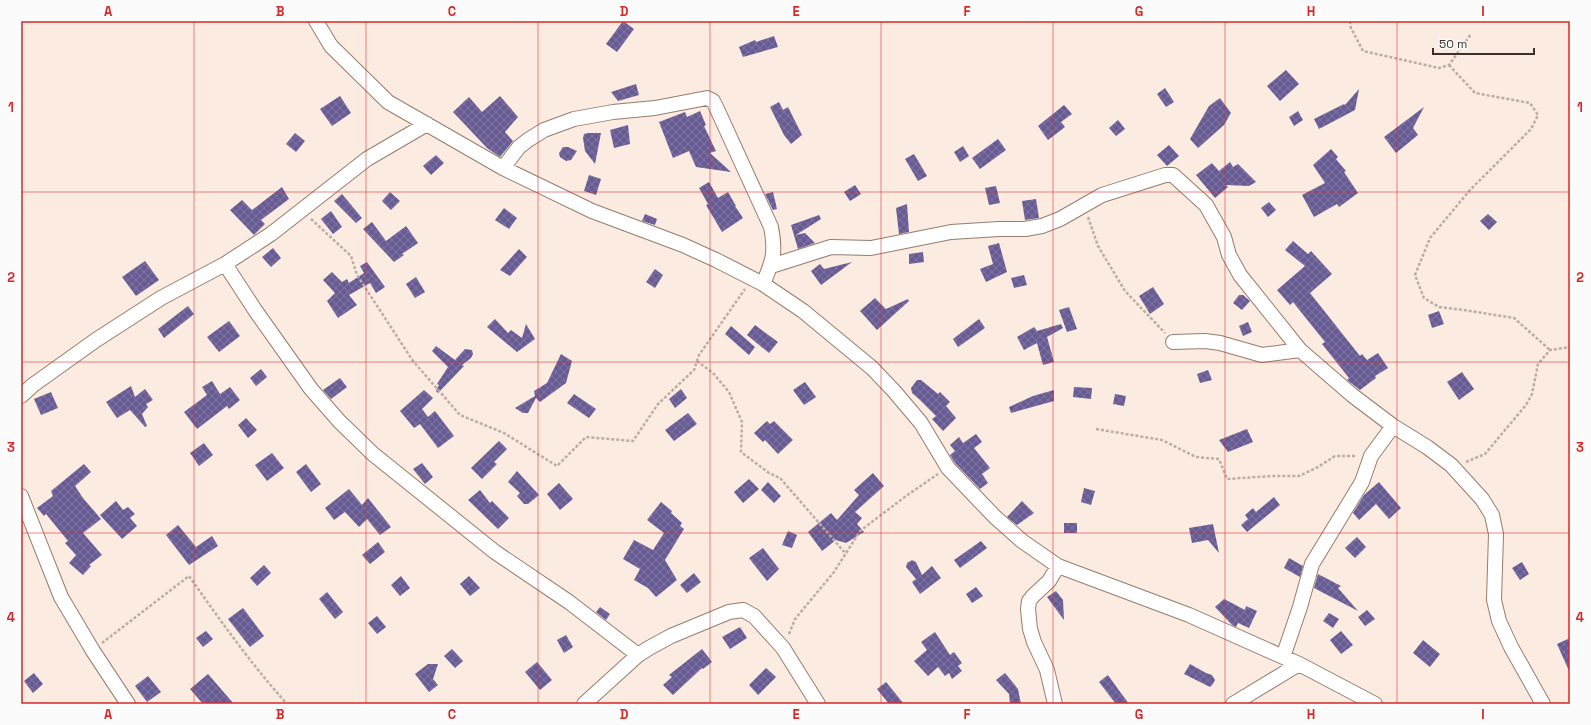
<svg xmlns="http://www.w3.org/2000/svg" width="1591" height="725" font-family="'Space Grotesk',sans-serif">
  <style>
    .building { fill: url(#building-cross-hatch) }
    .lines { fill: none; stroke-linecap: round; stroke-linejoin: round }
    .minor-casing { stroke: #967d6d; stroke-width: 16 }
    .path { stroke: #bcada3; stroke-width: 2.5; stroke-dasharray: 3 2; stroke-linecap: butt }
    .minor { stroke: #fff; stroke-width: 14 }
    .grid { fill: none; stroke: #d62828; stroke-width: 1; stroke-opacity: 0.55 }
    .neatline { fill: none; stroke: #d62828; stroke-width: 1.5 }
    .grid-label { font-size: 13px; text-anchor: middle; font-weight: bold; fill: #d62828 }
  </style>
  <defs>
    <pattern id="building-cross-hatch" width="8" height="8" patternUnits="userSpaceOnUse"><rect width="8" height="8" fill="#685c95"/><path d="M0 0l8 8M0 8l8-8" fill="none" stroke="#7f75a0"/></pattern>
  </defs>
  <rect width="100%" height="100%" fill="#fcebe0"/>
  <path class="building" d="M623 21 634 29 617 52 606 44Z
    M774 36 778 47 743 57 739 47 755 40 756 42Z
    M1286 70 1299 84 1280 101 1267 86Z
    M636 84 639 95 618 101 611 92Z
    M1165 88 1174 102 1166 107 1157 94Z
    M1359 89 1355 110 1319 129 1314 119 1344 104 1345 105Z
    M340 96 351 113 332 126 320 109Z
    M500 96 518 117 505 132 513 141 500 157 487 148 453 112 469 97 482 112Z
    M1220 98 1231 113 1224 125 1198 148 1190 139 1209 106Z
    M779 102 783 110 788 107 802 135 791 144 784 135 770 107Z
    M1064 105 1072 114 1061 122 1065 127 1048 140 1038 126Z
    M1424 107 1413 128 1418 135 1396 153 1384 137Z
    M700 111 706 125 704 126 716 151 710 153 731 172 696 167 689 151 673 158 659 122 685 112 687 117Z
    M1298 111 1303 120 1294 126 1289 117Z
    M1118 120 1125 129 1116 136 1109 128Z
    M628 125 630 144 614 148 610 130Z
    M295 133 305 141 296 152 286 144Z
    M588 133H601L595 164 585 151 583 138 584 134Z
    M998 139 1006 150 980 169 972 158Z
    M1169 145 1179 156 1167 166 1157 155Z
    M963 146 969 156 960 162 954 152Z
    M563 147H568L577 151 571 160 566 161 560 157 559 153Z
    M1331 149 1338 157 1336 159 1346 171 1344 172 1358 193 1339 207 1337 204 1314 217 1302 195 1325 183 1313 165Z
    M914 154 927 176 918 181 905 159Z
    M436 155 444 163 431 175 423 166Z
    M1230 162 1233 167 1238 164 1256 182 1249 186 1226 185 1228 187 1215 198 1196 175 1212 163 1219 171Z
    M589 175 601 179 596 195 584 191Z
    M709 182 718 198 728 192 736 206H735L743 218 722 232 706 205 708 204 699 188Z
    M855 185 861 194 850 201 844 192Z
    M996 186 1000 203 989 205 985 188Z
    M282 187 289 199 261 220 265 224 254 235 230 210 242 200 252 210Z
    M390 192 400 201 391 210 382 201Z
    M773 192 777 209 773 210 765 194Z
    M342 194 362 218 356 223 334 201Z
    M1036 199 1039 218 1025 220 1022 201Z
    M1269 202 1276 210 1268 217 1261 208Z
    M907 204 909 232 899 234 896 208Z
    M504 208 517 218 509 229 495 220Z
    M331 211 342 227 333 234 321 219Z
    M645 214 657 219 655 225 642 221Z
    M1488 214 1497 222 1489 230 1480 221Z
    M819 215 821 219 796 235 805 233 815 243 798 249 791 225Z
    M372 222 386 241 406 226 418 243 402 254 404 255 394 262 363 229Z
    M1293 241 1308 254 1311 251 1332 274 1310 293 1360 356 1362 354 1367 360 1378 353 1388 368 1375 376 1376 378 1360 390 1347 380 1349 378 1322 344 1325 342 1293 302 1290 305 1277 290 1305 266 1285 250Z
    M999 243 1007 272 986 282 980 269 993 264 988 246Z
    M273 248 281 258 271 267 262 257Z
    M519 249 527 257 510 276 500 270Z
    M923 252 924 262 909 264V254Z
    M145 261 159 280 136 296 122 277Z
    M367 262 385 287 376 293 370 283 349 295 357 305 338 318 327 301 335 293 323 280 332 272 342 282 347 279 349 283 364 273 360 266Z
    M852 262 821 285 811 271 820 264 824 269Z
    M655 269 663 275 655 288 646 282Z
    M1024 275 1027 285 1014 288 1011 278Z
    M416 277 425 292 415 298 406 284Z
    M1153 287 1164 304 1150 314 1139 296Z
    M1239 295H1243L1250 301 1242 310 1233 303Z
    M875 298 886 309 908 299 909 301 877 330 860 311Z
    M188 306 194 314 164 338 158 329Z
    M1069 307 1077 329 1067 332 1059 310Z
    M1439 311 1444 324 1432 328 1428 315Z
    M495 319 508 333 511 330 522 338 526 324 535 339 517 352 487 327Z
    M979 319 985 328 958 347 953 339Z
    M229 321 240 336 219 352 207 337Z
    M1248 322 1252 332 1243 336 1239 326Z
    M1061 324 1063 328 1047 337 1054 362 1043 365 1037 343 1024 350 1017 337 1034 327 1037 331Z
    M755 325 778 342 769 353 747 335Z
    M731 326 755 347 749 355 725 334Z
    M436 346 455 360 465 349 472 350 473 354 471 358 462 365 464 366 438 393 436 391 439 385 437 384 448 367 432 351Z
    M561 354 572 361 566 383 540 402 536 398 528 413H523L515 408 535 396 534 391 547 383Z
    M261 369 267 377 256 386 250 378Z
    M1208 370 1212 380 1200 383 1197 374Z
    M1462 372 1474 389 1459 400 1447 382Z
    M340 378 347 387 331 399 323 390Z
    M917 380H921L938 394 940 392 950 402 946 406 956 418 943 431 932 419 936 416 920 400 912 393 911 388Z
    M212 381 220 394 230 387 240 400 229 409 227 406 197 429 184 412 207 395 202 387Z
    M805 382 816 397 804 405 793 390Z
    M131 386 135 397 145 389 153 400 146 404 148 407 142 414 147 426 145 427 130 410 117 418 106 402Z
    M1074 387 1092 388 1091 399 1073 397Z
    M681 389 687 398 675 408 669 399Z
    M424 390 433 398 422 409 428 417 435 411 454 436 438 448 420 424 414 428 400 411Z
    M1054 390V401L1011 413 1009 407 1033 396Z
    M51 392 58 408 41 415 34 399Z
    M574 394 596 409 589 418 567 403Z
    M1115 394 1126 396 1124 406 1113 404Z
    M688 413 697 424 674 441 665 430Z
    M246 418 257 430 248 438 238 425Z
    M767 421 770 424 774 421 793 440 778 454 765 440 763 442 754 433Z
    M1247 429 1253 442 1228 452 1219 440Z
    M976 434 982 442 974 448 990 468 982 474 988 483 980 489 955 463 950 455 955 451 950 445 959 437 963 443Z
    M499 441 507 449 494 462 497 464 482 479 471 468Z
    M204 443 213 455 199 466 190 453Z
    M272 453 284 468 267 481 255 465Z
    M422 463 433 477 425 484 413 469Z
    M84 464 91 472 75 486 83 498 101 519 83 533 102 555 89 565 91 566 83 575 69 563 76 555 65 543 68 541 46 514 44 516 37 508 53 496 51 491Z
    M306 464 321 484 311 492 296 472Z
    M517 471 539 495 528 504H524L517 496 520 493 508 482Z
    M873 473 884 486 855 512 862 518 857 524 864 532 846 543 836 540 822 551 808 532 831 513 837 520 859 495 854 490Z
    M749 479 759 489 743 503 734 492Z
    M768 482 781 496 774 503 761 490Z
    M1379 482 1401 508 1389 519 1376 504 1359 520 1353 513 1364 495Z
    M559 483 573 499 560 510 547 494Z
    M1084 488 1095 491 1091 505 1081 502Z
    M349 489 362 505 368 498 391 527 380 535 367 519 359 527 345 512 334 520 325 508Z
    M480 490 490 503 492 501 509 518 498 529 468 500Z
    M1274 497 1280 505 1247 532 1241 525 1248 519 1245 515 1253 508 1256 512Z
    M116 501 123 510 128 507 135 514 130 518 137 526 122 539 100 515Z
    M1022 501 1034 513 1017 525 1007 517Z
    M661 502 672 511 671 513 682 523 680 526 684 529 665 560 677 580 656 597 648 588 634 580 640 569 623 559 634 540 653 550 664 533 647 520Z
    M1064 523H1077V533H1064Z
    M1213 524 1219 553 1208 540 1192 543 1189 528Z
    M178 525 196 547 212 536 218 546 189 565 166 535Z
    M788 531 797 535 792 548 782 545Z
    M1357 537 1366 547 1355 558 1345 548Z
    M981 541 987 548 960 568 954 560Z
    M378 542 385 552 370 564 362 555Z
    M763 548 779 569 767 581 749 558Z
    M1289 558 1303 566 1300 577 1284 568Z
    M912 560 916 562 922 575 932 566 941 578 920 594 912 582 916 579 906 567 907 563Z
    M1522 562 1529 574 1520 580 1512 568Z
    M264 565 271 573 257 586 250 578Z
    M694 573 701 582 687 593 680 585Z
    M1318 574 1341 586 1338 588 1358 611 1314 588Z
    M401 576 410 588 400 596 391 585Z
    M469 576 480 588 470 596 460 584Z
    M976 587 983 596 972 603 966 594Z
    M1056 591 1063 600 1064 620 1047 597Z
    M327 592 343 612 335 619 319 599Z
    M1224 599 1245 610 1246 606 1257 611 1249 628 1238 623 1236 627 1232 625 1215 607Z
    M600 607 610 614 606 620 596 612Z
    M243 608 264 636 250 647 228 619Z
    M1367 610 1375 619 1365 626 1358 617Z
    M1329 613 1339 619 1333 628 1323 621Z
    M377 616 386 627 377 634 368 623Z
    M740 627 747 638 730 649 722 637Z
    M206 631 213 639 203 647 196 638Z
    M1341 631 1353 645 1341 654 1330 640Z
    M935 632 950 655 954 652 962 663 958 666 962 671 952 679 949 673 945 676 938 667 928 676 914 661 927 650 921 642Z
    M566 635 573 647 564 653 557 640Z
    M1570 638V673L1557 644Z
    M1423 640 1440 654 1430 667 1413 653Z
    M452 649 463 661 455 668 444 656Z
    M702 649 712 662 703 669 702 668 673 695 663 685 672 677 669 675Z
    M537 662 552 680 540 690 525 672Z
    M428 664H438L433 679 438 685 429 692 415 674Z
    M1190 664 1206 673 1212 675 1215 680 1213 684 1210 687 1184 674Z
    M766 668 776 677 758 695 749 685Z
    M34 673 43 684 33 693 24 681Z
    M1005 673 1018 689 1021 704H1010L1009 694 996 680Z
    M208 674 234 704H203L190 689Z
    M1108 675 1118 689 1129 704H1116L1099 682Z
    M148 676 161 692 147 702 135 686Z
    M886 682 904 704H889L877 689Z"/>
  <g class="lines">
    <g class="minor-casing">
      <path id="minor" d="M316 21 331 46 388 102 503 168 592 211 683 245 716 260 763 284 803 311 872 368 894 391 921 423 948 468 995 517 1022 541 1058 566 1189 615 1299 664 1375 704
        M503 168 519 147 528 140 544 130 574 119 613 112 655 108 707 98 713 101 717 109 771 227C776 252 773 261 763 284
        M225 264 255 310 311 389 339 421 373 454 495 552 569 602 638 655
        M771 266 831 247 871 248 951 232 999 229H1025L1042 226 1060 219 1102 195 1165 175H1173L1206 205 1224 237 1229 255 1240 275 1300 350 1352 395 1393 426 1427 447 1451 465 1482 499 1492 515 1496 534 1494 600 1499 621 1511 647 1543 704
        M1173 342 1205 341 1220 343 1262 355 1300 350
        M21 396 33 385 96 340 161 298 225 264 271 234 367 159 427 124
        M21 496 61 597 93 651 128 704
        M1283 657 1300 607 1312 564 1362 482 1371 456 1393 426
        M584 704 638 655 649 648 671 636 729 612 743 610 754 616 783 648 818 704
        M1055 704 1047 670 1034 642 1030 629 1028 609 1029 601 1033 596 1049 581 1058 566
        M1233 704 1299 664"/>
    </g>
    <path class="path" d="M1350 21 1351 28 1363 51 1439 68 1449 65 1471 34
      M1449 65 1475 93 1530 103 1538 115 1531 129 1470 190 1430 238 1415 275 1424 298 1439 307 1464 310 1514 318 1550 350
      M1088 217 1098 246 1125 291 1165 333
      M311 219 351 256 357 275 413 361 460 415 504 433 557 466 586 437 633 441 658 404 694 370 699 355 745 289
      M697 361 713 373 729 392 742 422 741 452 769 473 780 478 846 554
      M1096 429 1162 440 1196 457 1219 459 1227 479 1272 476H1299L1318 467 1335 456H1357
      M1466 462 1485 454 1526 405 1532 394 1538 364 1550 350 1570 347
      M789 634 795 619 834 572 860 531 906 496 938 474
      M102 643 189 576C220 620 251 664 287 704"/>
    <use href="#minor" class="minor"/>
  </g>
  <path class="grid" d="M194 21V704M366 21V704M538 21V704M710 21V704M881 21V704M1053 21V704M1225 21V704M1397 21V704M21 192H1570M21 362H1570M21 533H1570"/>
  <rect width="1591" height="725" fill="none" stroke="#fbfbfb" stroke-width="44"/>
  <path d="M1433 48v6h101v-6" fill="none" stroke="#3c312a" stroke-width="2"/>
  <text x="1439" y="48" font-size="12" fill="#3c312a" stroke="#fbfbfb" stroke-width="3" paint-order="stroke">50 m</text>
  <rect x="22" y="22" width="1547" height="681" class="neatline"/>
  <g class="grid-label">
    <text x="108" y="16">A</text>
    <text x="280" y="16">B</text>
    <text x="452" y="16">C</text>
    <text x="624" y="16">D</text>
    <text x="796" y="16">E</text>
    <text x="967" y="16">F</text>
    <text x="1139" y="16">G</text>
    <text x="1311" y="16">H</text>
    <text x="1483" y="16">I</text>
    <text x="11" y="112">1</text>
    <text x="1580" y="112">1</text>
    <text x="11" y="282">2</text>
    <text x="1580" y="282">2</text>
    <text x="11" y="452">3</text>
    <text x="1580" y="452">3</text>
    <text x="11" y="622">4</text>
    <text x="1580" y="622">4</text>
    <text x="108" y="719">A</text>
    <text x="280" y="719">B</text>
    <text x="452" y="719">C</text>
    <text x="624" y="719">D</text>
    <text x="796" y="719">E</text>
    <text x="967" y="719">F</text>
    <text x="1139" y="719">G</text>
    <text x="1311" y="719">H</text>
    <text x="1483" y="719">I</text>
  </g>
</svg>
